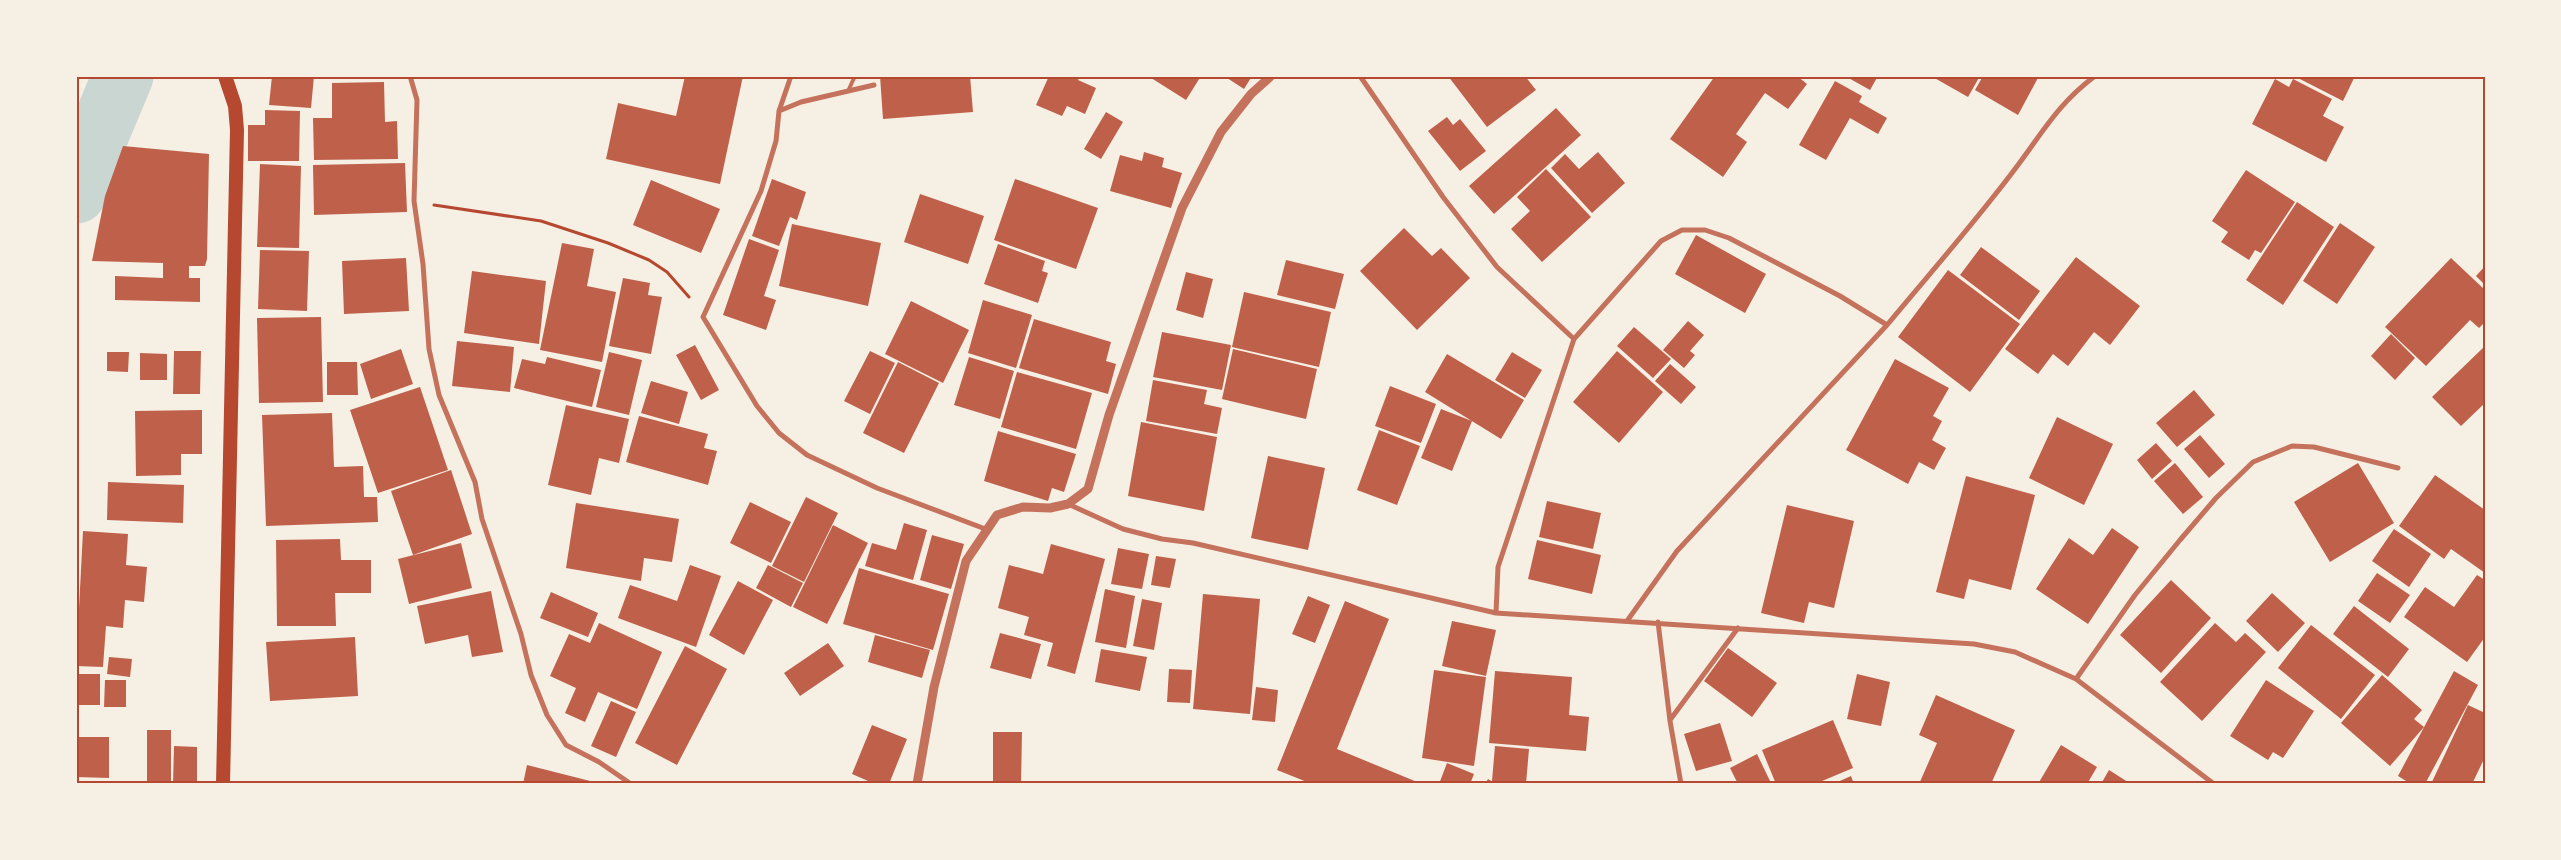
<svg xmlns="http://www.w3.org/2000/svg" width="2561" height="860" font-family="'Nunito Sans',sans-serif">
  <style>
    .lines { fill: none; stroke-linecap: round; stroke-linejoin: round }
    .river { stroke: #c9d6d2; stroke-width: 61 }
    .building { fill: #bf614a }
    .path { stroke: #b5482f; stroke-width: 3 }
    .service { stroke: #c5725c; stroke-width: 4 }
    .minor { stroke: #c5725c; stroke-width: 5 }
    .tertiary { stroke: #c5725c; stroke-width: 9 }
    .trunk { stroke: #b5482f; stroke-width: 14 }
    .neatline { fill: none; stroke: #b5482f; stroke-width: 2 }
  </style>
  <rect width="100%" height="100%" fill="#f6efe4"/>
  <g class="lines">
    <path class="river" d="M76 193 79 181 123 76"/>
  </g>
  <path class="building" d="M272 76H314L311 108 269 105Z
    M685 76H743L720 184 606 159 618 103 676 116Z
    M880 76H970L973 112 883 119Z
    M1049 76H1080L1078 80 1096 88 1085 114 1067 106 1062 116 1036 105Z
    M1148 76H1201L1186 100Z
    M1224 76H1252L1244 89Z
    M1448 76H1525L1536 90 1487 127Z
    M1715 76H1797L1807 84 1788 109 1765 93 1736 134 1747 142 1723 177 1670 139Z
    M1845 76H1878L1870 90Z
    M1931 76H1980L1968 97Z
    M1983 76H2039L2018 115 1975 90Z
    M2294 76H2355L2343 101Z
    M2275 79 2289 87 2293 79 2332 99 2323 116 2344 127 2326 162 2252 124Z
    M1835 81 1862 96 1859 102 1887 118 1878 134 1850 118 1826 160 1799 145Z
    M384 82 385 122 397 121 398 159 314 160 313 118H332V83Z
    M1556 108 1581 135 1494 214 1469 186Z
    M265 110 300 111 299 161H248V125H265Z
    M1106 112 1123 122 1101 159 1084 149Z
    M1447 117 1453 125 1460 119 1486 151 1460 171 1428 131Z
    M123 146 209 154 207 259 205 266H189V278H200V302L115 300V276L163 278V263L92 261 105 196Z
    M1144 152 1164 158 1162 167 1182 173 1171 208 1110 191 1120 155 1142 161Z
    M1598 152 1625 183 1592 213 1551 168 1565 154 1579 169Z
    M405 163 407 212 314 215 313 165Z
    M260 164 301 166 299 248 257 247Z
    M1546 169 1591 217 1542 262 1511 229 1530 211 1517 197Z
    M2246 170 2295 202 2261 253 2255 250 2249 260 2221 242 2228 232 2212 221Z
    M772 179 806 192 797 220 790 217 779 246 752 236Z
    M1015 179 1098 208 1076 269 994 240Z
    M651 180 720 209 701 253 633 225Z
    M920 194 984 216 968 264 904 242Z
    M2297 202 2334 227 2283 305 2246 280Z
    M2340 223 2375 247 2337 304 2303 281Z
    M792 224 881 243 868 306 779 286Z
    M1404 228 1432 256 1441 248 1470 278 1417 330 1360 271Z
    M1696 235 1766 274 1745 313 1675 274Z
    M749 239 779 250 764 296 776 300 766 330 723 315Z
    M562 243 594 249 587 286 616 292 602 362 540 350Z
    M998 244 1045 261 1042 271 1048 273 1038 303 984 284Z
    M1981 247 2040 291 2019 320 1960 275Z
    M260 250 309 251 307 311 258 309Z
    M2076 257 2140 306 2110 345 2094 332 2068 366 2053 354 2038 374 2005 349Z
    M406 258 409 311 344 314 342 261Z
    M2451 258 2485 290V322L2479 328 2470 320 2426 366 2385 327Z
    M1286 260 1344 274 1335 309 1277 295Z
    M2485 266V285L2476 276Z
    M1948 270 2020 324 1970 392 1898 337Z
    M472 271 546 281 539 344 464 333Z
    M1186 272 1213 279 1203 318 1176 310Z
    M623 278 650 283 648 295 662 297 651 354 609 346Z
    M1244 292 1331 312 1319 367 1232 347Z
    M983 300 1032 315 1016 368 968 353Z
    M911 301 969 330 943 383 885 354Z
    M321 317 323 402 259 403 257 318Z
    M1034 319 1111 342 1106 361 1116 364 1108 394 1019 368Z
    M1688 321 1704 335 1690 351 1695 355 1684 368 1663 350Z
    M1634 327 1671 359 1653 378 1617 346Z
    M1162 332 1231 345 1222 390 1153 377Z
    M2391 334 2415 358 2395 380 2371 356Z
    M457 341 514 347 510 392 452 386Z
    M695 345 719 390 701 400 676 355Z
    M2485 346V403L2461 426 2432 397Z
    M401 349 413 384 371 399 360 364Z
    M1233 349 1317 369 1306 419 1222 399Z
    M174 351H201L200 394H173Z
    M870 351 895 363 870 414 844 401Z
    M1617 351 1663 392 1619 443 1573 402Z
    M107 352H129L128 372 107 371Z
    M609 352 642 360 629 415 596 407Z
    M1512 352 1542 370 1525 398 1495 380Z
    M140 353 167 354V380H140Z
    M1447 354 1524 400 1501 439 1425 392Z
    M547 357 601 370 592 407 514 388 522 359 545 364Z
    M969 357 1014 371 1000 419 954 405Z
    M1895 359 1949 388 1933 416 1942 421 1932 440 1946 448 1934 470 1919 462 1908 484 1846 450Z
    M327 362H357L358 395H327Z
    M898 362 939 383 904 453 863 433Z
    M1670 364 1696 387 1681 404 1655 381Z
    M1017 372 1092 393 1076 449 1001 427Z
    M1153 380 1207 390 1204 404 1222 408 1217 434 1146 421Z
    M651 381 688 392 679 424 641 413Z
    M1390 386 1436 404 1421 443 1375 426Z
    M420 387 448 470 378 493 350 410Z
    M2194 390 2215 415 2177 447 2156 423Z
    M566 405 629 419 619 463 599 458 591 495 548 485Z
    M1441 409 1472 421 1452 471 1421 458Z
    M202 410V454H181V475L136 476 135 411Z
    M332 413 334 467 363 466 364 497H377L378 522 266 526 262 415Z
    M639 416 708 434 704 448 717 451 708 485 626 462Z
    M2057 417 2113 444 2084 505 2029 478Z
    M1141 422 1217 437 1204 511 1128 496Z
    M1379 430 1420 446 1397 505 1357 490Z
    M998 431 1076 454 1064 492 1052 488 1048 501 984 481Z
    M2200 435 2225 464 2209 478 2184 449Z
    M2156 443 2172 461 2152 479 2137 460Z
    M1268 456 1325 468 1308 550 1251 538Z
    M2175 463 2203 497 2183 514 2154 481Z
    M2358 463 2394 523 2330 562 2294 502Z
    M451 470 472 534 413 555 391 491Z
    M2435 475 2485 510V573L2451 549 2444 559 2399 526Z
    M1966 476 2035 495 2011 590 1969 579 1964 599 1936 592Z
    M108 482 184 485 183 523 107 520Z
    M806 497 838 513 804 582 772 566Z
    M1547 501 1601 513 1593 549 1539 537Z
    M750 502 791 522 771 563 730 543Z
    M576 503 679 519 672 562 644 558 641 581 566 568Z
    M1787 505 1854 521 1834 608 1809 602 1804 623 1761 613Z
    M904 523 927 530 913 580 865 566 872 543 896 550Z
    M833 525 868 543 827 624 793 607Z
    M2112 528 2139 547 2088 624 2036 589 2069 538 2093 555Z
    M2394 529 2431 554 2409 587 2372 561Z
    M83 531 128 534 126 565 147 567 144 602 125 600 123 628 106 626 103 667 76 666Z
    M932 535 964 544 951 589 920 580Z
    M340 539 341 560H371V593H335L336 626H277L276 540Z
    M1537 540 1601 555 1592 594 1528 579Z
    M461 543 472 588 409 604 398 559Z
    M1051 544 1105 559 1075 674 1047 666 1053 643 1024 635 1029 617 998 608 1009 565 1043 574Z
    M1118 548 1149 554 1142 589 1111 584Z
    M1156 556 1176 559 1170 588 1151 585Z
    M690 565 721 576 696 647 618 618 630 585 677 601Z
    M768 565 803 583 791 607 756 588Z
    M859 568 949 594 933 650 843 624Z
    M2377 573 2410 595 2390 623 2358 601Z
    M2477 575 2485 580V637L2467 662 2404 617 2425 587 2454 607Z
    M2171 580 2211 618 2161 673 2120 635Z
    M738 581 773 600 744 655 709 635Z
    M1105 589 1135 596 1126 648 1095 642Z
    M491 591 503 652 472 657 468 635 425 644 417 606Z
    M551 592 598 613 588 637 540 618Z
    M2272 593 2305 623 2278 652 2246 621Z
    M1203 594 1260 599 1250 714 1193 709Z
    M1308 596 1330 605 1315 643 1292 634Z
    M1142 599 1162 603 1154 650 1133 646Z
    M1345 601 1389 619 1337 749 1422 784H1312L1277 770Z
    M2354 606 2409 649 2388 677 2333 634Z
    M1452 621 1496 630 1486 676 1442 666Z
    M599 623 662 652 637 709 598 692 585 722 565 713 576 688 550 676 569 634 590 643Z
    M2215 623 2236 642 2245 633 2266 652 2202 721 2160 682Z
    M2311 625 2375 675 2341 719 2278 668Z
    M1000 633 1041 644 1031 679 990 668Z
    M875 635 930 650 922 678 868 662Z
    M355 637 358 696 270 701 266 642Z
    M828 643 844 666 800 696 784 673Z
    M685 646 727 669 677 765 635 743Z
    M1728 648 1777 683 1752 717 1704 681Z
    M1101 649 1147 657 1140 691 1095 682Z
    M109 657 132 659 130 677 107 674Z
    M1169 669 1192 670 1190 703 1167 702Z
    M1434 670 1486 677 1474 766 1422 758Z
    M1495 671 1572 677 1569 715 1589 717 1586 751 1489 743Z
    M2454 671 2478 685 2425 784H2411L2398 776Z
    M76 674H100V705H76Z
    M1857 674 1890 682 1881 726 1847 719Z
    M2382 675 2422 710 2414 719 2424 727 2390 766 2341 723Z
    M105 680H126V707H104Z
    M2266 680 2314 711 2283 758 2273 752 2268 760 2230 736Z
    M1256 687 1278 690 1275 722 1252 720Z
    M1936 695 2015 730 1991 784H1919L1937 743 1919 735Z
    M611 701 636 712 616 757 591 746Z
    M2468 705 2485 713V757L2472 784H2431Z
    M1833 720 1853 768 1815 784H1776L1762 750Z
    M1720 723 1732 761 1696 771 1684 734Z
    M872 725 907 739 889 784H875L852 774Z
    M147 730H171V784H147Z
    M993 732H1022L1021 784 993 783Z
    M76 737H109V778L76 777Z
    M2061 745 2097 767 2087 784H2038Z
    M174 746 197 747V784H173Z
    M1495 746 1529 749 1526 784 1492 781Z
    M1757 754 1770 781 1765 784H1738L1730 768Z
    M1447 763 1474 774 1470 784H1439Z
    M527 765 598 783V784H523Z
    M2109 770 2131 784H2101Z
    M1851 776 1854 784H1833Z
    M1488 779 1496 784H1485Z"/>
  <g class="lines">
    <path class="path" d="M434 205 541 221 608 243 649 260 667 272 689 297"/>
    <path class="service" d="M849 89 855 76"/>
    <path class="minor" d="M410 76 417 100 414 201 423 264 429 349 439 395 475 482 482 519 521 634 531 675 547 715 566 745 599 762 631 784
      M791 76 779 111 776 141 761 191 703 317 757 406 779 433 807 455 877 488 988 530
      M1360 76 1443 197 1497 267 1574 339
      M2223 76H2240
      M779 111 801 102 874 85
      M1068 504 1123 529 1162 539 1193 543 1496 613 1974 644 2015 652 2076 679 2214 784
      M1496 613 1498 567 1574 339 1661 241 1682 230H1705L1729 238 1840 296 1887 325C1931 272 1977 220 2018 165 2044 130 2059 103 2095 76
      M1627 621 1677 551 1887 325
      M1658 622 1670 721 1681 784
      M2076 679 2135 595 2180 540 2216 498 2253 462 2292 446 2314 447 2398 468
      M1670 720 1738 628"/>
    <path class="tertiary" d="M917 784 934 687 966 561 997 515 1023 507 1050 508 1068 504 1088 489 1109 415 1182 208 1221 132 1251 94 1271 76"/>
    <path class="trunk" d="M223 784 237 130 235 106 225 76"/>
  </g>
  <rect width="2561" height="860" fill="none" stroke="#f6efe4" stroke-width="155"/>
  <rect x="78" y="78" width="2406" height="704" class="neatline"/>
</svg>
